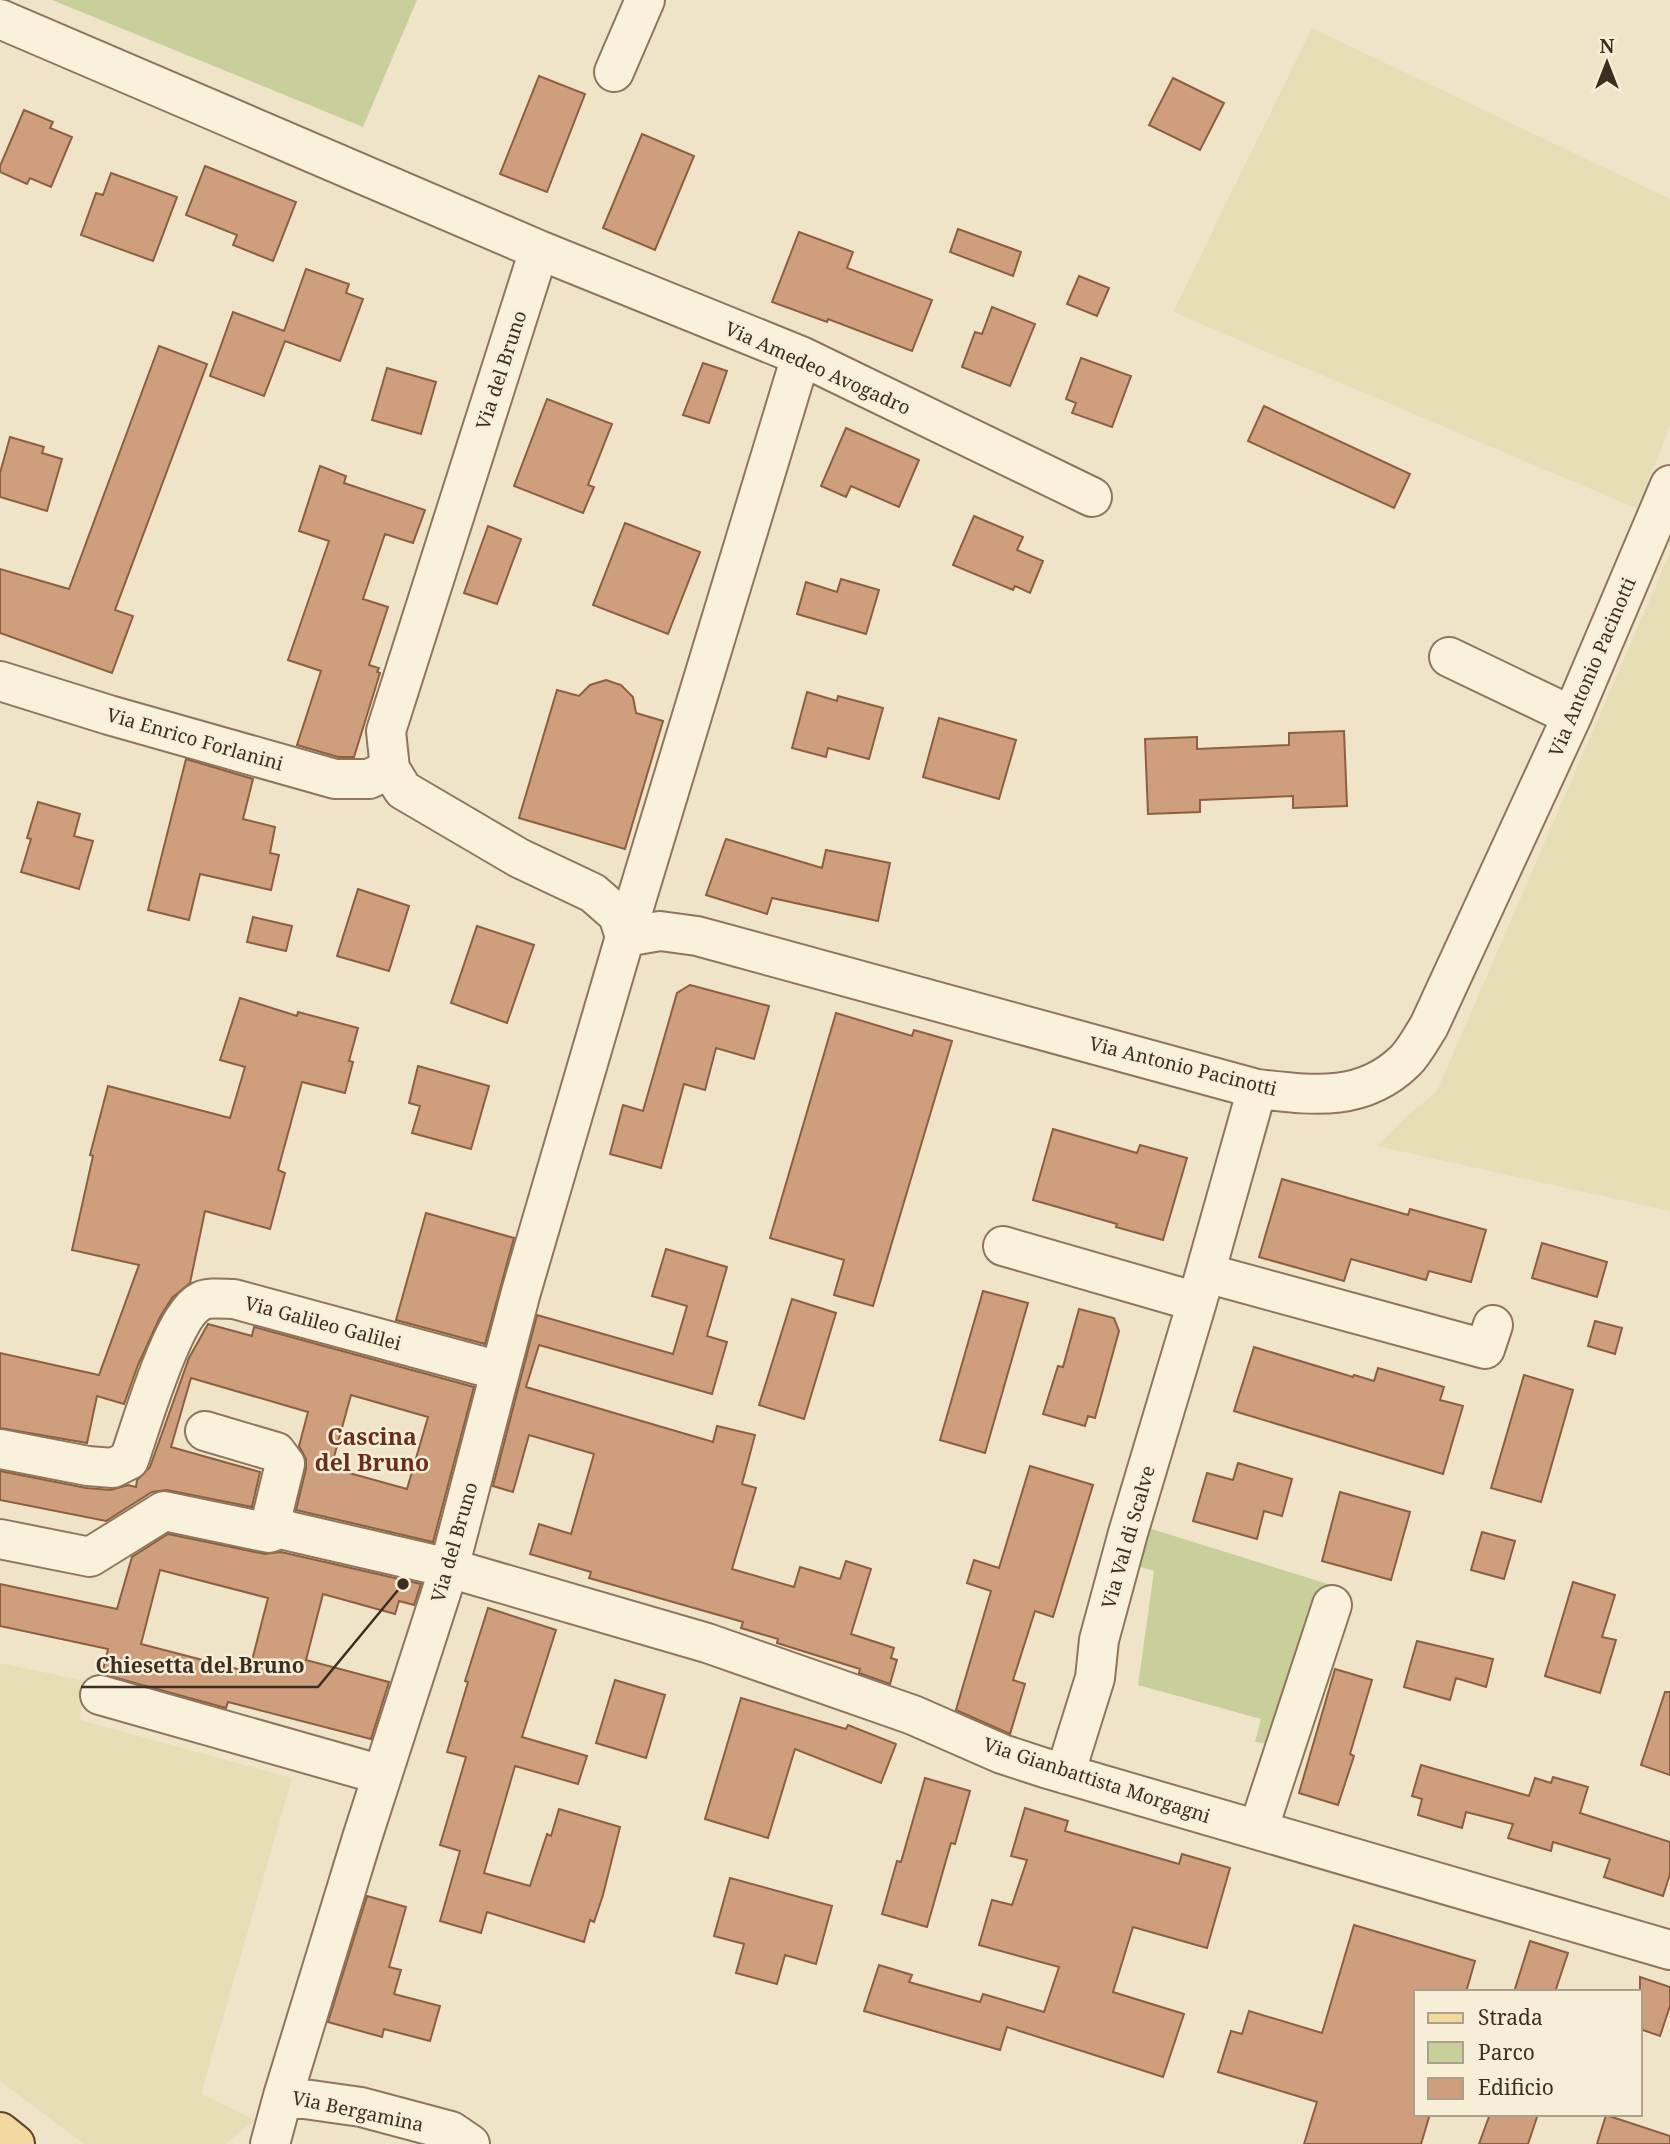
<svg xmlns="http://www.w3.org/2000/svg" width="1670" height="2144" font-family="'Noto Serif',serif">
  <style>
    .farmland { fill: #e6deb5 }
    .green { fill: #c9cf9b }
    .building { fill: #cf9f7d; stroke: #8d5f41; stroke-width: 2; fill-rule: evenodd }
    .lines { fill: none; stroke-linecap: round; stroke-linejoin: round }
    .minor-casing { stroke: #8d765c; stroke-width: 42 }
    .major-casing { stroke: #5b4430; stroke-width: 42 }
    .minor { stroke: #faf1dc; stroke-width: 38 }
    .major { stroke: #f3d9a0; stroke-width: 38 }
    .labels { text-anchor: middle; stroke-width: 5; stroke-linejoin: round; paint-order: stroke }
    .street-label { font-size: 19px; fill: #3d2e20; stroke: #f7eed8 }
    .quarter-label { font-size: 23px; font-weight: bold; fill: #6b2e1e; stroke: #f7eed8 }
    .leader { fill: none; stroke: #3d2e20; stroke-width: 2.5 }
    .callout-dot { fill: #3d2e20; stroke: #f7eed8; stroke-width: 2.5 }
    .callout-label { font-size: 21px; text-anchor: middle; font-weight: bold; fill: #3d2e20; stroke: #f7eed8; stroke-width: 5; stroke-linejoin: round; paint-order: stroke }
  </style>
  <rect width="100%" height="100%" fill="#f0e4c8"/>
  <path class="farmland" d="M1312 28 1670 199V425L1638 509 1173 312Z
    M1670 553V1211L1377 1146 1406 1117 1437 1091Z
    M0 1663 85 1681 80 1720 292 1778 201 2094 255 2120 225 2144H84L0 2081Z"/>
  <path class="green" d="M52 0H417L363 127Z
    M1142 1526 1328 1584 1272 1744 1255 1742 1261 1719 1138 1685 1154 1571 1134 1565Z"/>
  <path class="building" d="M539 76 585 94 547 192 500 174Z
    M1173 78 1224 103 1200 150 1149 125Z
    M24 110 53 122 50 128 72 137 51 187 30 178 27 184 0 172V166Z
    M642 134 694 156 655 250 603 228Z
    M205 166 296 202 273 261 233 245 237 235 186 215Z
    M111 173 177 197 153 261 81 235 96 193 103 195Z
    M958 229 1021 252 1013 276 950 252Z
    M799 232 853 252 847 268 932 300 912 351 828 319 827 322 772 302Z
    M306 269 349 284 346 293 363 299 340 361 285 341 264 396 210 376 233 312 284 331Z
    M1079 276 1109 288 1097 316 1067 304Z
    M992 307 1035 324 1010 386 962 367 975 332 982 334Z
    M159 346 207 364 115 610 133 616 112 673 0 633V569L69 589Z
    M1081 358 1131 376 1112 427 1072 413 1076 403 1066 399Z
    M703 363 727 371 709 423 683 415Z
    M387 368 436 382 421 434 372 420Z
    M547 399 612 424 588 485 594 487 583 513 514 486Z
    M1264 406 1410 474 1394 508 1248 441Z
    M846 428 919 460 899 507 851 486 846 497 821 486Z
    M10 437 44 447 42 453 62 459 47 511 0 497V473Z
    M320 466 346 476 344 483 425 510 413 543 385 534 363 599 388 607 369 665 379 668 377 672 380 673 354 757H338L297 745 321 671 288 660 329 541 299 531Z
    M974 516 1023 537 1017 550 1043 561 1030 593 1015 586 1013 590 953 565Z
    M625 523 700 552 668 634 593 605Z
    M488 526 521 539 497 604 464 593Z
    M841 579 879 590 866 634 797 614 806 582 837 592Z
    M606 680 621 685 633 697 636 713 663 721 625 849 519 818 557 690 579 696 590 685Z
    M807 692 837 701 838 696 883 708 869 759 828 748 826 757 792 748Z
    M939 718 1016 740 999 799 923 777Z
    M1344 731 1347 806 1293 808V796L1200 800V812L1148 814 1145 739 1197 737V749L1289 745V733Z
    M186 759 253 779 243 819 275 827 270 853 279 855 271 890 200 874 189 920 148 910Z
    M38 802 80 814 74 836 93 841 79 889 21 872 31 839 27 838Z
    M726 839 822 868 826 850 890 863 878 921 772 898 767 914 706 895Z
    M358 889 409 906 389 971 337 956Z
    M253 917 292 926 286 951 247 942Z
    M477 926 534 945 507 1023 451 1003Z
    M690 985 769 1006 754 1059 716 1048 705 1090 684 1084 661 1168 610 1154 623 1105 643 1111 677 993Z
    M240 998 297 1016 298 1012 358 1028 349 1061 353 1062 345 1093 302 1082 278 1170 285 1173 270 1229 205 1211 190 1283 172 1298 160 1317 138 1365 124 1404 97 1396 87 1443 0 1428V1353L99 1375 139 1265 72 1250 93 1156 90 1155 108 1086 230 1118 245 1067 220 1060Z
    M836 1013 912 1036 914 1030 952 1041 873 1306 834 1295 844 1260 770 1238Z
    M418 1066 489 1086 471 1149 412 1133 420 1106 409 1103Z
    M1053 1129 1137 1153 1140 1145 1187 1158 1163 1240 1116 1227 1117 1224 1033 1200Z
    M1282 1179 1408 1215 1410 1209 1486 1230 1471 1282 1429 1271 1426 1280 1351 1259 1344 1281 1259 1257Z
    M426 1213 514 1238 485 1344 396 1320Z
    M1542 1243 1607 1262 1597 1297 1532 1278Z
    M666 1249 727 1267 707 1336 727 1342 712 1394 539 1345 526 1387 713 1442 717 1426 755 1435 742 1484 756 1488 732 1569 794 1587 800 1567 840 1579 846 1561 871 1569 851 1634 894 1648 891 1658 897 1660 890 1684 859 1673 860 1669 777 1643 778 1639 741 1628 743 1622 589 1578 591 1572 530 1554 539 1524 571 1534 594 1454 529 1435 513 1492 493 1486 537 1315 673 1354 687 1306 652 1296Z
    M983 1291 1028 1303 985 1453 940 1440Z
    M792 1299 836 1313 804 1419 759 1405Z
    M1079 1309 1114 1318 1119 1331 1095 1418 1088 1416 1085 1426 1043 1414 1058 1366 1063 1367Z
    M1595 1321 1622 1328 1615 1354 1588 1346Z
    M208 1324 252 1336 254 1327 474 1387 433 1542 296 1510 306 1469V1459L299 1446 308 1412 191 1378 171 1447 260 1472 252 1507 167 1490 152 1492 106 1521 0 1500V1471L86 1488 111 1490 128 1485 136 1487 137 1480 150 1467 189 1358ZM351 1395 428 1417 407 1489 331 1468Z
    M1254 1347 1353 1377 1354 1375 1374 1381 1378 1368 1444 1387 1440 1400 1463 1406 1443 1474 1234 1411Z
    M1524 1375 1573 1390 1541 1502 1491 1488Z
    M1238 1463 1292 1479 1282 1516 1264 1511 1257 1539 1193 1521 1207 1473 1233 1480Z
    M1030 1466 1093 1485 1053 1617 1035 1611 1013 1680 1025 1684 1010 1734 956 1710 991 1591 967 1583 974 1560 999 1568Z
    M1340 1492 1410 1512 1391 1580 1322 1561Z
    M1482 1532 1515 1541 1504 1579 1471 1570Z
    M168 1534 265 1554 281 1552 421 1584 414 1605 399 1601 395 1614 323 1594 306 1660 389 1682 371 1739 228 1702 226 1708 102 1674 108 1649 0 1626V1584L117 1609 132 1557ZM160 1570 268 1598 249 1672 141 1644Z
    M1573 1582 1615 1595 1602 1637 1616 1640 1600 1693 1545 1676Z
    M488 1608 556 1630 522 1737 587 1756 578 1784 515 1766 484 1873 530 1886 547 1834 551 1836 559 1809 620 1827 603 1895 594 1922 590 1920 584 1942 487 1912 481 1933 440 1921 460 1851 440 1845 466 1757 447 1752 468 1682 465 1681Z
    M1417 1641 1493 1659 1486 1687 1456 1678 1450 1700 1404 1687Z
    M1335 1669 1372 1680 1350 1754 1354 1756 1338 1805 1299 1793Z
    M615 1680 665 1695 646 1758 596 1743Z
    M1665 1692H1670V1775L1641 1765Z
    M741 1698 846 1729 848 1725 896 1744 881 1783 795 1749 768 1838 705 1819Z
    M1421 1765 1529 1796 1535 1778 1551 1783 1553 1777 1588 1787 1580 1813 1670 1842V1874L1663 1896 1604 1877 1610 1859 1553 1842 1551 1851 1508 1838 1513 1824 1466 1812 1462 1828 1418 1815 1422 1799 1412 1796Z
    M925 1778 970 1791 955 1844 951 1843 927 1927 882 1914 897 1861 901 1862Z
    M1025 1808 1068 1821 1065 1831 1179 1864 1182 1854 1230 1868 1207 1948 1133 1927 1113 1992 1184 2014 1163 2077 1007 2027 1000 2050 864 2011 879 1965 912 1975 909 1982 980 2002 983 1994 1044 2012 1059 1967 979 1945 992 1900 1012 1905 1027 1860 1011 1856Z
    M730 1878 832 1906 816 1964 785 1955 777 1984 736 1973 744 1944 714 1936Z
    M367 1896 406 1907 389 1967 401 1970 394 1994 440 2006 430 2041 384 2029 382 2037 328 2022Z
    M1354 1925 1475 1961 1466 1992H1416V2114H1430L1421 2144H1304L1317 2102 1218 2072 1231 2031 1242 2034 1249 2011 1322 2033Z
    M1530 1941 1568 1953 1555 1992H1514Z
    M1640 1977 1670 1987V2006L1660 2036 1640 2029Z
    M1490 2114H1538L1528 2144H1479Z
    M1606 2115 1670 2136V2144H1597Z"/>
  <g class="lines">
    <g class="minor-casing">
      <path id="minor" d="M0 19 539 250 386 731 390 769 403 790 519 858 593 893 618 915 625 937 801 356
        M614 72 645 0
        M539 250 801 356 1092 497
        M1449 657 1572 716
        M0 681 109 715 335 779H369L390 769
        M1003 1246 1197 1302
        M1206 1273 1485 1349 1493 1325
        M205 1431 276 1452 285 1464 273 1513 280 1529 449 1568 707 1643 913 1715 1002 1754 1045 1768 1670 1950
        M0 1449 88 1466 113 1468 129 1460C141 1427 172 1315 201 1301 209 1297 225 1299 234 1299L500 1371
        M0 1539 90 1557 164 1511 269 1533 280 1529
        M100 1695 382 1775
        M1065 1774 1095 1678 1099 1640 1128 1533 1197 1302 1257 1089
        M1258 1830 1332 1605
        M283 2096 361 2107 451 2131 470 2144
        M270 2144 283 2096 362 1838 449 1568 521 1292 625 937 660 931 697 936 1257 1089C1311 1095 1362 1103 1405 1061 1414 1052 1422 1037 1429 1026L1572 716 1670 485"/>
    </g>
    <g class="major-casing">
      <path id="major" d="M0 2132 15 2144"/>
    </g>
    <use href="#minor" class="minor"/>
    <use href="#major" class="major"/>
  </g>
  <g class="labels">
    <g class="street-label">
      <text transform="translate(818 368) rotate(24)" y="7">Via Amedeo Avogadro</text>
      <text transform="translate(501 370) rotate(-72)" y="7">Via del Bruno</text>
      <text transform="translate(1592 667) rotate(-67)" y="7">Via Antonio Pacinotti</text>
      <text transform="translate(195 739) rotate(16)" y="7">Via Enrico Forlanini</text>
      <text transform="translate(1183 1066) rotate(14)" y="7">Via Antonio Pacinotti</text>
      <text transform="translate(323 1323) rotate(15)" y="7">Via Galileo Galilei</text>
      <text transform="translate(1128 1537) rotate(-74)" y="7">Via Val di Scalve</text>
      <text transform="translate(454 1542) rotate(-74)" y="7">Via del Bruno</text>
      <text transform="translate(1097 1780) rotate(18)" y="7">Via Gianbattista Morgagni</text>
      <text transform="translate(358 2111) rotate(12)" y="7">Via Bergamina</text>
    </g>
    <g class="quarter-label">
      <text x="372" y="1445">Cascina<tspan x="372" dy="26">del Bruno</tspan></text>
    </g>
  </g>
  <path class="leader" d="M403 1584L318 1687H81"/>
  <circle class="callout-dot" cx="403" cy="1584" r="7"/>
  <g class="callout-label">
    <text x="200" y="1673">Chiesetta del Bruno</text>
  </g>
  <rect x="1414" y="1990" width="228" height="126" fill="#f7eed8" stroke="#ada18e" stroke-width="2"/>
  <rect x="1428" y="2013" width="35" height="10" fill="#f3d9a0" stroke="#ada18e" stroke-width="2"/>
  <text x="1478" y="2025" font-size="21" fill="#3d2e20">Strada</text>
  <rect x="1428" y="2042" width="35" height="21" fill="#c9cf9b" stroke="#ada18e" stroke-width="2"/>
  <text x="1478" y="2060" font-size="21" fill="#3d2e20">Parco</text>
  <rect x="1428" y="2078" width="35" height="21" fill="#cf9f7d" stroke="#ada18e" stroke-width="2"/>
  <text x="1478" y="2095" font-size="21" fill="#3d2e20">Edificio</text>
  <g transform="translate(1607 63)" stroke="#f7eed8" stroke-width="5" paint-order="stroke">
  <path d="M0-5L12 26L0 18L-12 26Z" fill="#3d2e20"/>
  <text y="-10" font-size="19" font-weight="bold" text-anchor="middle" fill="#3d2e20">N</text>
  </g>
</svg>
